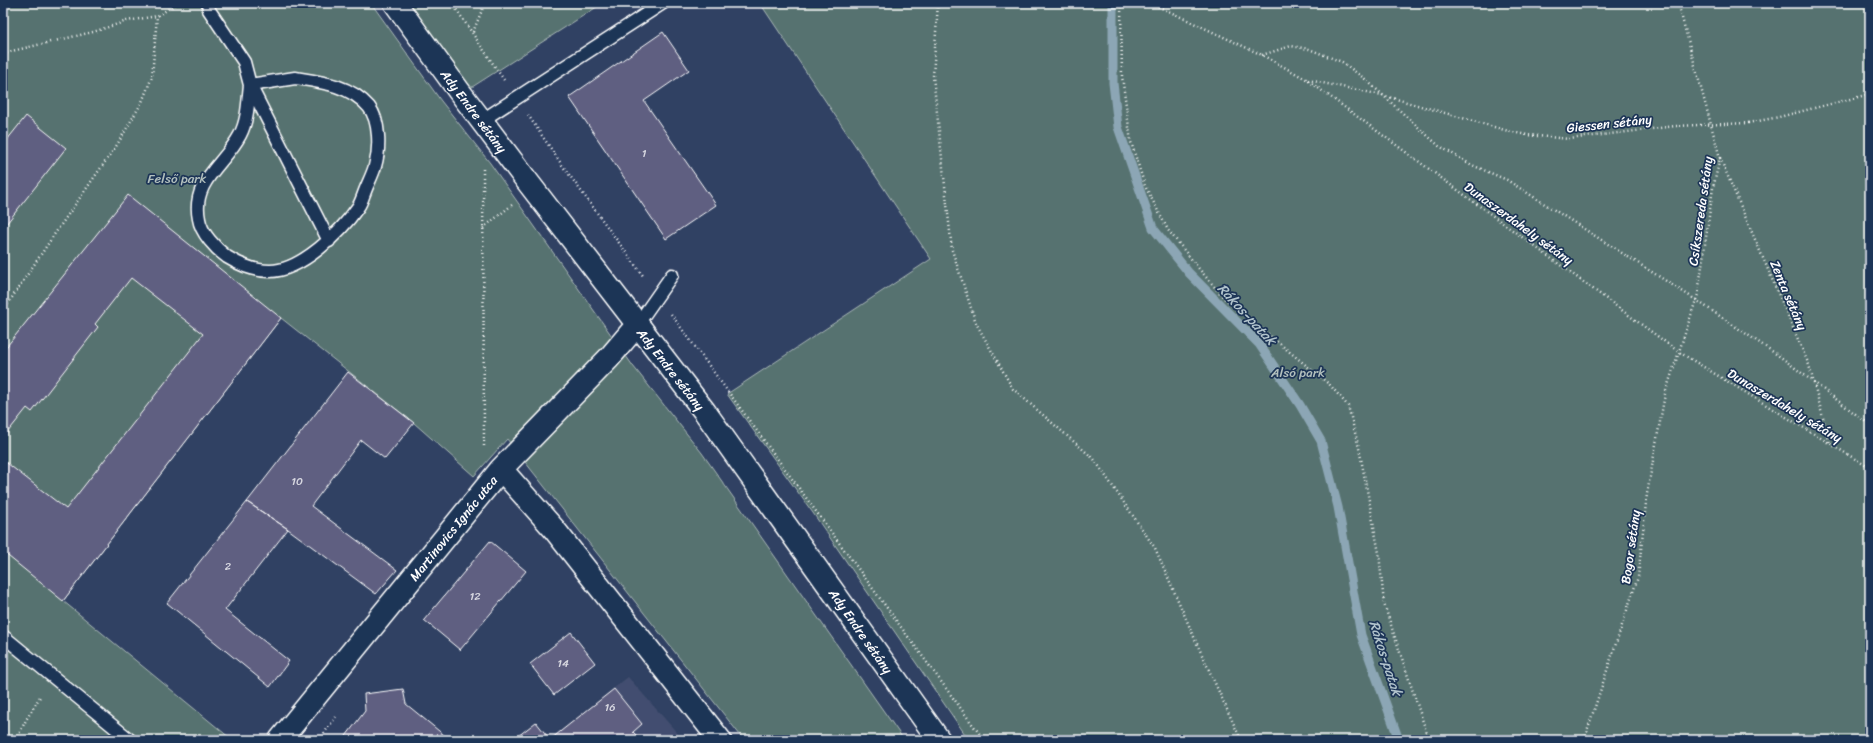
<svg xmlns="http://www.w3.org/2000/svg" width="1873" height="743" font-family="Sriracha,sans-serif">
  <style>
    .built { fill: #424e6f }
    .green { fill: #56726f; stroke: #aab8b7 }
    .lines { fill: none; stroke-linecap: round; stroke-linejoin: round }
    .stream { stroke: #8ca6b5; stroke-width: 9 }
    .building { fill: #5f5f81; stroke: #fff }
    .service-casing { stroke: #fff; stroke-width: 15 }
    .minor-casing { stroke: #fff; stroke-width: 25 }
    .tertiary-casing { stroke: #fff; stroke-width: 25 }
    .path { stroke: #fff; stroke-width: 2.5; stroke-dasharray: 1 3; stroke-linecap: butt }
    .service { stroke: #1d3557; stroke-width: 12 }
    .minor { stroke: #1d3557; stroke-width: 22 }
    .tertiary { stroke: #1d3557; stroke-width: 22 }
    .labels { text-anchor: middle; stroke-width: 3.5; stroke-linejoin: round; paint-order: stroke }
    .number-label { font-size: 11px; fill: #d7d7e0 }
    .street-label { font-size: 13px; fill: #fff; stroke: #1d3557 }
    .park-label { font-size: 13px; fill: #b3c0be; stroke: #1d3557 }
    .water-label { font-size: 14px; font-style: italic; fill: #b2c4cd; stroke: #1d3557 }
  </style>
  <rect width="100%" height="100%" fill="#304163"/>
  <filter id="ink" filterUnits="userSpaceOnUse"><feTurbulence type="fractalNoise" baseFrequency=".025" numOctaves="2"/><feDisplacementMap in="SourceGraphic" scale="8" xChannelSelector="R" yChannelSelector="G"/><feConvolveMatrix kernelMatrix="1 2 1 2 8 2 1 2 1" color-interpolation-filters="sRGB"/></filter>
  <g filter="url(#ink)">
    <path class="built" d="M628 677 679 735 671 740H548Z"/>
    <path class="green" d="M3 3H371L441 101 490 163 633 366 702 453 904 740H744L507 439 474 476 414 423 281 318 63 601 230 738 228 740H3Z
      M404 3H603L469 89Z
      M760 3H1870V740H969L813 513 727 394 931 259Z"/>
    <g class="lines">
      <path class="stream" d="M1113 3V83L1118 127 1153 228 1189 273 1259 344 1300 405 1321 441 1338 507 1361 635 1399 740"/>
    </g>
    <path class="building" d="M663 32 689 70 644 101 716 205 666 239 569 97Z
      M26 116 66 148 3 228V145Z
      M128 195 281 318 63 601 3 552V460L66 509 203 334 131 278 95 324 98 327 32 412 27 408 3 438V351Z
      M348 372 414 423 385 459 361 440 311 506 397 570 376 594 288 529 247 502Z
      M247 502 288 529 225 610 289 661 270 687 167 603Z
      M490 541 526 571 460 650 424 620Z
      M571 632 595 663 554 695 530 664Z
      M403 689 406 704 450 740H343L365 711 364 694Z
      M614 689 642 724 633 732 637 736 632 740 551 739Z
      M536 722 548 737 544 740H513Z"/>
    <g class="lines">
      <g class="service-casing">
        <path id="service" d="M208 3 209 10 244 62 250 85 329 241
          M295 78C322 82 350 85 369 107 380 121 380 149 375 166 373 174 368 183 365 191 363 196 361 203 358 207 341 232 301 271 270 271 254 271 240 265 227 257 216 249 201 233 199 219 191 181 225 164 240 135 248 120 248 101 250 85Z
          M481 121 663 3
          M637 325 672 275
          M3 636 130 740"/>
      </g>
      <g class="minor-casing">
        <path id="minor" d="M501 469 554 529 720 740
          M280 740 501 469 609 358 637 325"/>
      </g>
      <g class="tertiary-casing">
        <path id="tertiary" d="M395 3 459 91 524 177 705 412 939 740"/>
      </g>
      <path class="path" d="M452 3 504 80
        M938 3 933 76 952 250 976 323 1013 389 1094 459 1155 548 1198 646 1241 740
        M1121 3 1122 76 1131 142 1145 186 1168 230 1200 270 1224 298 1330 385 1348 406 1359 448 1379 553 1384 604 1429 740
        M1151 3 1262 55 1306 79 1679 352 1870 468
        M473 32 485 3
        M3 55 12 51 93 32 127 21 157 16 178 3
        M1262 55 1291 46 1309 49 1342 62 1365 79 1439 146 1472 165 1507 180 1696 300 1782 358 1870 425
        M1308 80 1382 95 1508 131 1527 135 1569 139 1676 126 1748 123 1779 117 1870 94
        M528 115 562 165 644 277
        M1720 158 1809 365 1830 444
        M483 169 484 447
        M483 228 512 205
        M3 311 58 229 117 145 142 102 152 77 157 16
        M671 314 984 740
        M16 740 26 720 41 695
        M319 740 336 717
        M1584 740 1638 577 1647 494 1665 394 1698 294 1713 188 1720 158 1678 3"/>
      <use href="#service" class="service"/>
      <use href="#minor" class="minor"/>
      <use href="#tertiary" class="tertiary"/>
    </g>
  </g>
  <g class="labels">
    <g class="number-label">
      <text x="644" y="157">1</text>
      <text x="297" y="485">10</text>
      <text x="228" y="570">2</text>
      <text x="475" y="600">12</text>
      <text x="563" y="667">14</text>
      <text x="610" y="711">16</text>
    </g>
    <g class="street-label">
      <text transform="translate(474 111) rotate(53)" y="5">Ady Endre sétány</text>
      <text transform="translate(1609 123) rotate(-6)" y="5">Giessen sétány</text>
      <text transform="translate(1700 211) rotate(-82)" y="5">Csíkszereda sétány</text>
      <text transform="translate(1519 223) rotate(36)" y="5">Dunaszerdahely sétány</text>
      <text transform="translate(1789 295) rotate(67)" y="5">Zenta sétány</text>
      <text transform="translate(671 369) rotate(52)" y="5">Ady Endre sétány</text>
      <text transform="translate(1785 405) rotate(31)" y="5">Dunaszerdahely sétány</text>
      <text transform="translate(453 528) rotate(-51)" y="5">Martinovics Ignác utca</text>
      <text transform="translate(1630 547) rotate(-82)" y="5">Bogor sétány</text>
      <text transform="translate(861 631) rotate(55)" y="5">Ady Endre sétány</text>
    </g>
    <g class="park-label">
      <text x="177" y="183">Felső park</text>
      <text x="1298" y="377">Alsó park</text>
    </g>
    <g class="water-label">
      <text transform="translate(1247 314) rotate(47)" y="5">Rákos-patak</text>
      <text transform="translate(1386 658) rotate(72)" y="5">Rákos-patak</text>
    </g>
  </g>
  <rect width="1873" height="743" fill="none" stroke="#1d3557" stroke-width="16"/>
  <rect x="8" y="8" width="1857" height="727" fill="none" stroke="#fff" stroke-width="1.5" filter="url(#ink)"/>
</svg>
